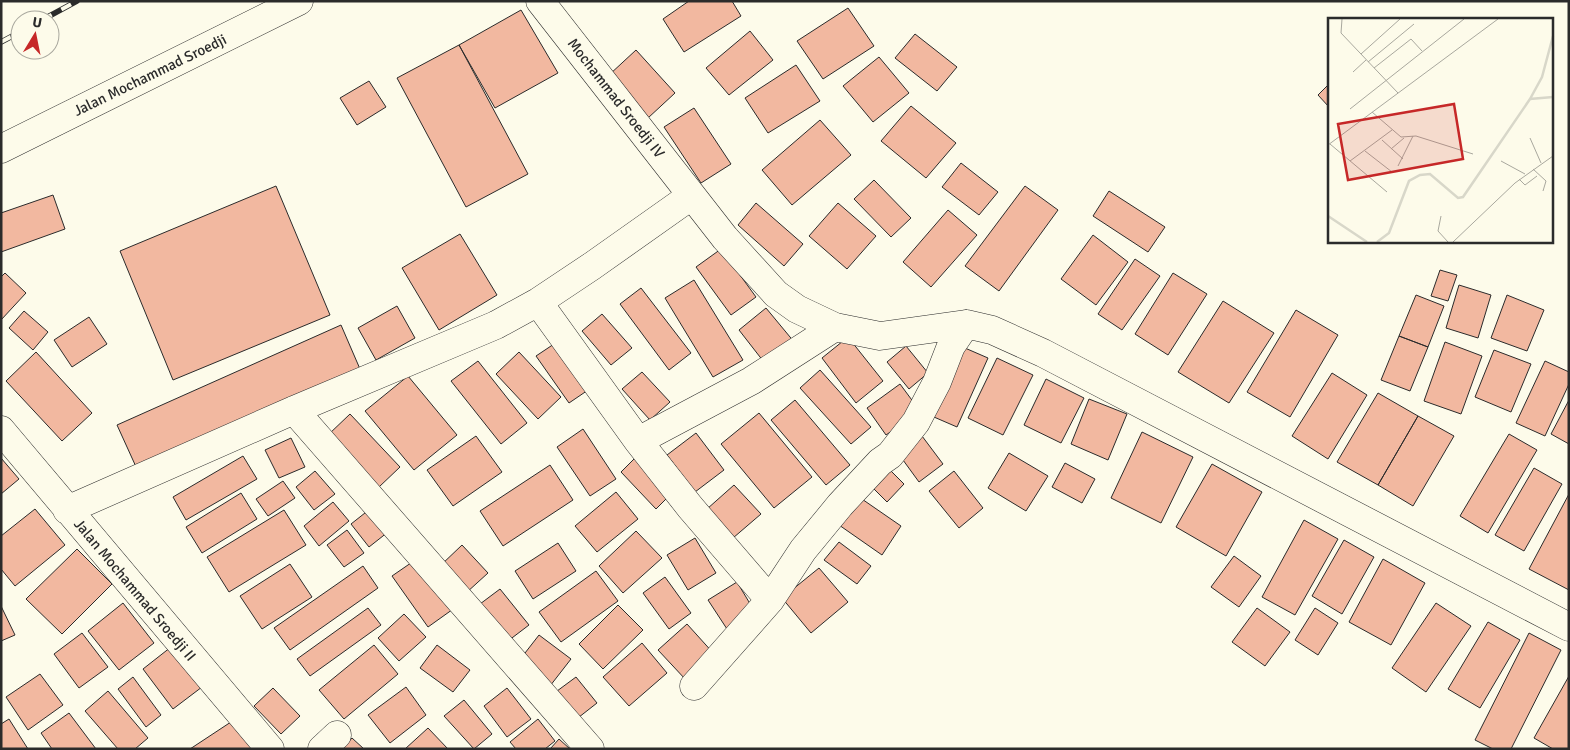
<svg xmlns="http://www.w3.org/2000/svg" width="1570" height="750" font-family="Signika,sans-serif">
  <style>
    .building { fill: #f2b8a0; stroke: #2b2b2b }
    .lines { fill: none; stroke-linecap: round; stroke-linejoin: round }
    .street-casing { stroke: #2b2b2b; stroke-width: 29 }
    .primary-casing { stroke: #2b2b2b; stroke-width: 29 }
    .street { stroke: #fdfbea; stroke-width: 28 }
    .primary { stroke: #fdfbea; stroke-width: 28 }
    .rail-casing { stroke: #2b2b2b; stroke-width: 5.5 }
    .rail { stroke: #fdfbea; stroke-width: 4; stroke-dasharray: 11; stroke-linecap: butt }
    .labels { text-anchor: middle; stroke-width: 4; stroke-linejoin: round; paint-order: stroke }
    .street-label { font-size: 15px; fill: #2b2b2b; stroke: #fdfbea }
    .inset-river { fill: none; stroke: #d8d7c9; stroke-width: 2.5 }
    .inset-road { fill: none; stroke: #a9a89e; stroke-width: 1 }
    .view { fill: #c62828; fill-opacity: 0.15; stroke: #c62828; stroke-width: 2.5 }
    .inset-edge { fill: none; stroke: #2b2b2b; stroke-width: 2.5 }
  </style>
  <rect width="100%" height="100%" fill="#fdfbea"/>
  <path class="building" d="M689 1H732L741 16 684 52 663 19Z
    M848 8 874 46 823 79 797 41Z
    M521 10 558 73 495 108 459 45Z
    M750 31 773 60 729 95 706 68Z
    M915 34 957 67 937 91 895 58Z
    M459 45 528 174 466 207 397 78Z
    M636 50 675 93 648 118 609 75Z
    M879 57 909 93 873 122 843 86Z
    M796 65 820 101 768 133 745 98Z
    M369 81 386 107 357 125 340 98Z
    M1329 84V107L1318 95Z
    M911 106 956 143 926 178 881 141Z
    M694 108 731 164 701 183 664 127Z
    M820 120 851 155 792 205 762 170Z
    M961 163 998 192 979 215 942 187Z
    M874 180 911 218 891 237 854 199Z
    M276 186 330 315 173 380 120 251Z
    M1025 186 1058 210 999 291 965 266Z
    M1109 191 1165 227 1148 252 1093 216Z
    M53 195 65 229 1 252V213Z
    M756 203 803 244 784 266 738 225Z
    M838 203 876 236 847 269 809 236Z
    M948 210 977 235 931 287 903 262Z
    M460 234 497 295 439 330 402 268Z
    M1093 235 1128 262 1096 305 1061 279Z
    M721 249 756 297 731 315 696 267Z
    M1135 259 1160 276 1122 330 1098 314Z
    M1440 270 1457 275 1448 301 1431 296Z
    M5 273 26 293 1 320V277Z
    M1173 273 1207 294 1168 355 1135 334Z
    M694 280 743 360 713 377 665 298Z
    M1459 285 1491 295 1478 338 1446 328Z
    M641 288 691 353 669 370 620 304Z
    M1416 295 1444 306 1428 347 1399 336Z
    M1507 295 1544 310 1527 351 1491 338Z
    M1223 301 1274 333 1229 403 1178 372Z
    M397 306 415 338 376 360 358 328Z
    M766 308 795 343 767 366 739 330Z
    M1296 310 1338 335 1290 417 1247 392Z
    M24 311 48 332 33 350 9 328Z
    M602 314 632 348 611 365 582 331Z
    M89 317 107 344 72 367 54 340Z
    M341 325 360 369 137 469 117 425Z
    M1399 336 1428 347 1410 391 1381 380Z
    M848 337 883 381 856 403 822 358Z
    M560 340 594 386 569 403 536 356Z
    M1445 342 1482 356 1461 414 1424 401Z
    M958 345 988 358 957 427 927 414Z
    M906 346 928 373 909 389 887 362Z
    M1494 350 1531 364 1511 412 1475 397Z
    M36 352 92 413 62 441 6 381Z
    M519 352 561 397 538 419 496 374Z
    M997 358 1033 375 1003 435 968 418Z
    M478 361 527 423 501 444 451 381Z
    M1545 361 1569 372V384L1545 436 1516 423Z
    M820 370 871 427 851 444 800 388Z
    M642 372 670 402 650 420 622 389Z
    M1332 373 1367 395 1328 459 1292 436Z
    M408 376 457 435 414 470 365 411Z
    M1046 379 1084 398 1061 443 1024 425Z
    M900 384 920 411 886 435 867 408Z
    M1378 393 1418 416 1378 485 1337 462Z
    M1089 399 1127 414 1108 460 1071 444Z
    M795 400 850 465 826 485 771 420Z
    M1569 400V444L1551 434Z
    M759 413 812 477 774 508 721 444Z
    M350 414 400 467 379 487 328 435Z
    M1418 416 1454 436 1413 506 1378 485Z
    M583 429 616 479 590 496 557 447Z
    M919 432 943 464 919 482 895 449Z
    M1142 432 1193 457 1161 523 1111 498Z
    M696 433 724 470 695 492 667 455Z
    M1509 434 1537 450 1488 533 1460 516Z
    M476 436 502 472 453 506 427 470Z
    M291 438 305 467 279 478 265 450Z
    M1009 453 1048 476 1026 511 988 488Z
    M243 456 257 479 186 520 173 497Z
    M637 456 673 492 656 509 621 472Z
    M1 458 19 479 1 494Z
    M883 463 904 484 887 502 866 481Z
    M1065 463 1095 479 1082 503 1052 487Z
    M1212 464 1262 492 1226 556 1176 527Z
    M550 465 573 500 503 546 480 511Z
    M1534 468 1562 484 1524 551 1495 535Z
    M315 471 335 494 314 510 296 487Z
    M954 471 983 508 959 528 929 491Z
    M283 481 295 498 268 516 256 499Z
    M734 485 761 514 733 538 707 509Z
    M616 492 638 519 597 552 575 526Z
    M241 493 257 519 202 553 186 527Z
    M1569 494V590L1529 569Z
    M859 497 901 526 882 555 839 525Z
    M333 502 349 521 319 546 304 526Z
    M35 509 65 545 15 586 1 569V536Z
    M370 509 388 532 369 547 351 524Z
    M284 510 306 545 229 592 207 557Z
    M1304 520 1338 539 1295 615 1262 597Z
    M347 530 364 553 344 567 327 545Z
    M636 531 662 558 623 593 599 566Z
    M695 538 716 573 688 590 667 555Z
    M1344 540 1374 557 1342 614 1312 596Z
    M839 542 871 566 857 584 824 560Z
    M558 543 576 571 533 599 515 571Z
    M462 545 488 573 466 593 440 566Z
    M77 549 112 584 62 634 26 599Z
    M421 556 456 607 428 627 392 576Z
    M1234 556 1261 576 1239 607 1211 587Z
    M1383 559 1425 583 1391 645 1349 622Z
    M290 564 312 597 262 629 240 596Z
    M363 566 378 588 290 650 274 628Z
    M819 568 848 602 811 633 782 598Z
    M596 571 618 601 561 642 539 612Z
    M665 577 691 613 669 629 643 593Z
    M737 582 755 612 727 629 708 600Z
    M500 589 529 625 504 644 476 607Z
    M123 603 154 643 119 670 88 631Z
    M1436 603 1471 626 1426 692 1392 668Z
    M618 605 643 630 603 669 579 644Z
    M1 606 15 635 1 641Z
    M368 608 381 625 310 676 297 659Z
    M1257 608 1290 632 1265 666 1232 642Z
    M1315 608 1338 623 1318 655 1295 640Z
    M404 614 426 637 399 661 378 638Z
    M1488 622 1520 640 1480 708 1448 689Z
    M687 624 715 655 686 680 658 650Z
    M82 633 108 667 79 688 54 654Z
    M1529 633 1561 650 1511 749H1493L1475 740Z
    M539 635 571 659 550 686 518 662Z
    M642 643 667 673 629 706 603 677Z
    M374 645 398 674 344 719 319 690Z
    M437 645 470 670 453 692 420 668Z
    M171 647 202 687 173 709 143 669Z
    M40 674 63 705 28 730 6 697Z
    M1569 676V749H1553L1534 738Z
    M133 677 161 715 146 727 118 689Z
    M576 677 597 703 574 721 553 694Z
    M406 687 426 715 390 743 368 715Z
    M273 688 300 716 281 734 254 706Z
    M507 688 531 719 507 737 484 706Z
    M108 691 148 738 135 749H118L85 711Z
    M464 700 492 734 474 749 444 716Z
    M69 713 96 749H52L41 733Z
    M237 718 257 749H190Z
    M9 719 28 749H1V724Z
    M538 719 555 741 545 749H516L510 742Z
    M428 728 448 749H405Z
    M352 738 364 749H342Z
    M559 739 570 749H550Z"/>
  <g class="lines">
    <g class="street-casing">
      <path id="street" d="M540 1 725 238 776 294 797 309 835 327 880 336 966 324 992 330 1043 353 1569 627
        M538 302 638 441 690 507 770 600
        M294 410 590 749
        M1 430 270 749
        M638 441 751 381 835 327
        M67 510 294 410 496 325 538 302 592 266 691 196
        M694 686 770 600 803 550 840 505 880 462 890 455 916 422 937 382 951 346 966 324
        M322 749 337 735"/>
    </g>
    <g class="primary-casing">
      <path id="primary" d="M1 149 299 1"/>
    </g>
    <use href="#street" class="street"/>
    <use href="#primary" class="primary"/>
    <g class="rail-casing">
      <path id="rail" d="M42 20 77 1
        M1 42 20 32"/>
    </g>
    <use href="#rail" class="rail"/>
  </g>
  <g class="labels">
    <g class="street-label">
      <text transform="translate(150 75) rotate(-26)" y="5">Jalan Mochammad Sroedji</text>
      <text transform="translate(616 98) rotate(52)" y="5">Mochammad Sroedji IV</text>
      <text transform="translate(135 590) rotate(50)" y="5">Jalan Mochammad Sroedji II</text>
    </g>
  </g>
  <g transform="translate(1328 18)">
    <rect width="225" height="225" fill="#fdfbea"/>
    <path class="inset-river" d="M202 81 214 59 225 18M0 198 39 224M49 224 61 215 81 163 92 157 102 156 130 180 135 179 202 81 225 79"/>
    <path class="inset-road" d="M14 1 13 15 70 75M33 36 72 1M40 44 86 6M46 50 83 21 94 33M25 54 38 42M22 91 136 1M44 94 73 119 88 118 145 136M202 120 213 145M54 122 75 141M2 126 59 174M0 127 170 1M63 131 76 120M37 133 64 154M22 143 64 112M173 143 197 156M70 148 85 118M205 151 218 163 215 173M191 161 197 167 209 158M113 198 110 213 120 224M125 224 187 165 225 138"/>
    <path class="view" d="M126 86 135 141 20 162 10 106Z"/>
    <rect width="225" height="225" class="inset-edge"/>
  </g>
  <rect width="1570" height="750" fill="none" stroke="#2b2b2b" stroke-width="5"/>
  <g transform="translate(35 35) rotate(10)"><circle r="24" fill="#fdfbea" stroke="#a9a89e"/>
  <path d="M0-4L9 19L0 12L-9 19Z" fill="#c62828"/>
  <text y="-8" font-size="14" font-weight="bold" text-anchor="middle" fill="#2b2b2b">U</text>
  </g>
</svg>
